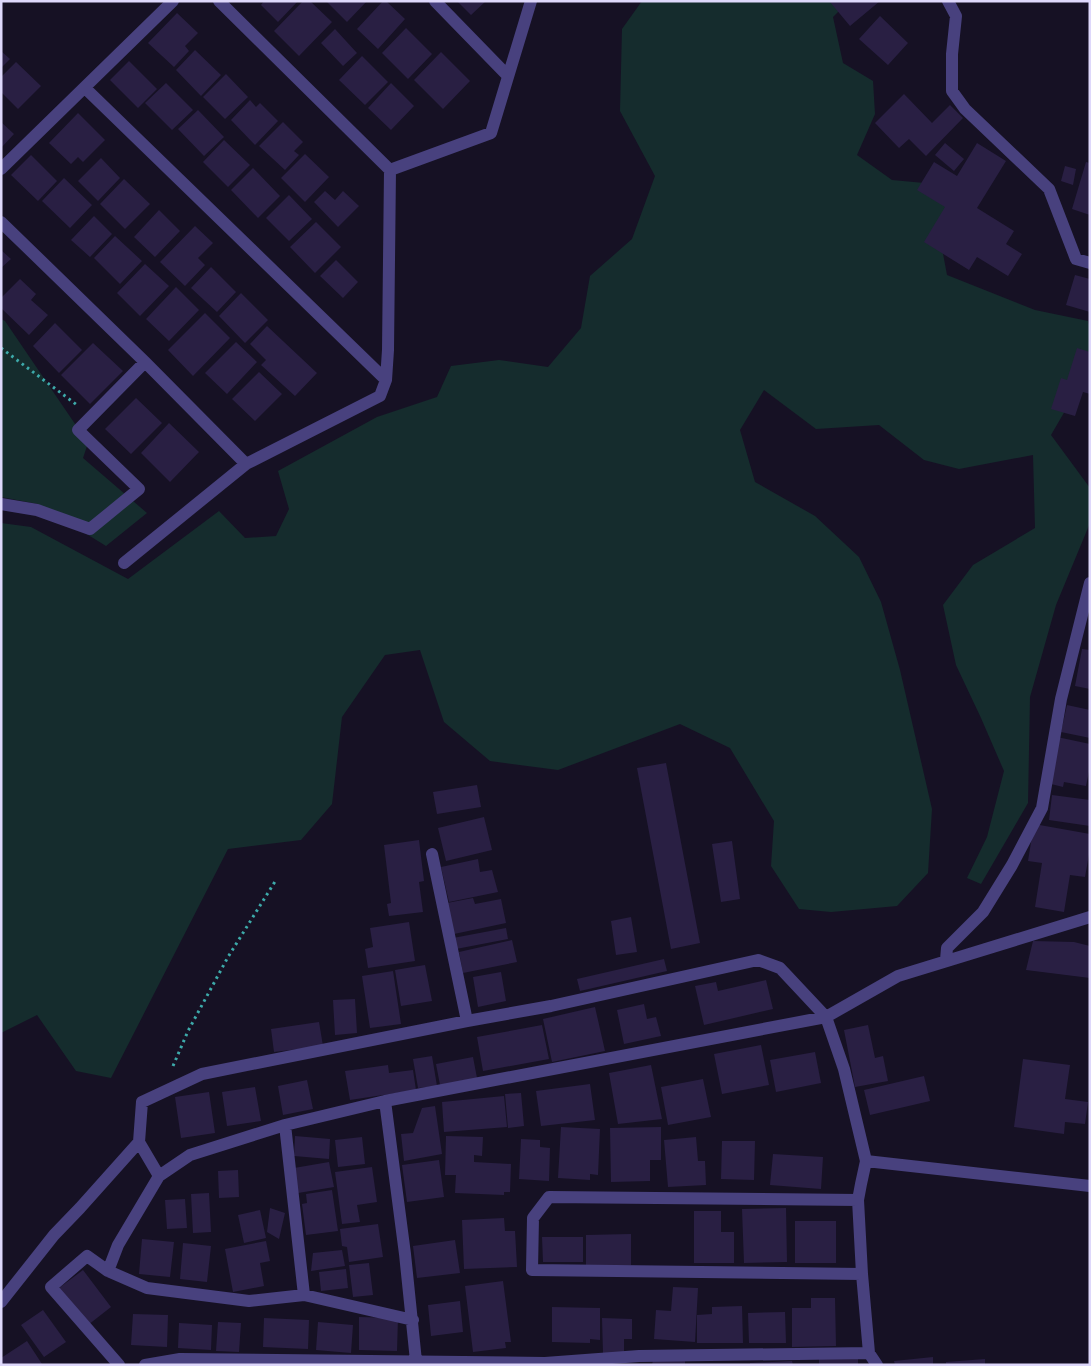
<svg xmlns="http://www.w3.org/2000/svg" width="1091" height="1366" font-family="'Alegreya Sans',sans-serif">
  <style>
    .green { fill: #152c2d }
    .building { fill: #291f43 }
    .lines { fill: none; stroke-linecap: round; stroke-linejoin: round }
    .path { stroke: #3daaaa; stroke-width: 3; stroke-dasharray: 2.5 4; stroke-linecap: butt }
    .minor { stroke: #48417e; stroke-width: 12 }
  </style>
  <rect width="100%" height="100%" fill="#161124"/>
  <path class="green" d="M642 1H849L833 17 843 63 873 81 875 114 857 155 892 180 935 184 959 210 941 243 947 275 1035 310 1088 321 1090 328V368L1051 435 1090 488V523L1056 605 1030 697 1028 803 981 884 967 878 987 837 1004 771 981 718 956 665 943 605 973 565 1035 528 1033 455 959 469 924 460 879 425 816 429 764 390 740 430 755 482 815 516 859 557 881 602 900 670 932 809 928 873 897 906 831 912 799 909 771 866 774 821 730 748 680 724 558 770 490 761 444 722 420 650 385 655 342 717 332 804 301 840 228 849 111 1078 76 1071 37 1015 1 1033V523L31 527 128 579 219 511 245 538 276 536 289 509 278 471 377 417 437 397 451 366 499 360 548 367 581 328 590 276 632 239 655 176 620 111 622 29Z
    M1 319 5 321 88 443 83 458 147 513 106 546 38 504 1 497Z"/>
  <path class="building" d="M264 1H298L278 22 261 5Z
    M303 1H310L332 22 299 56 274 31Z
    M326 1H367L347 22Z
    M383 1H386L405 19 378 49 357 29Z
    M457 1H486L471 15Z
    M831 1H880L850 26 830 2Z
    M177 13 198 33 185 46 189 51 174 67 148 43Z
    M880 16 908 43 888 65 859 39Z
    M406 28 432 54 408 79 382 53Z
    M335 29 357 53 343 66 321 43Z
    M195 50 221 75 201 96 176 70Z
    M1 51 10 59 1 68Z
    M441 52 470 81 443 109 414 80Z
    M362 56 388 82 365 105 339 80Z
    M129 61 157 89 138 108 110 80Z
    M16 62 41 86 18 109 1 92V77Z
    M226 74 248 97 225 119 203 97Z
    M166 83 193 110 172 130 145 103Z
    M391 83 414 106 391 130 368 108Z
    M904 94 932 123 950 105 963 118 926 156 909 139 899 148 875 123Z
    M250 100 256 107 260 103 278 121 255 145 231 120Z
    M198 110 224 137 204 156 178 129Z
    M78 113 105 140 83 162 78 157 71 164 49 143Z
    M1 122 14 134 1 148Z
    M283 122 303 142 294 151 299 155 285 170 259 146Z
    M224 140 250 165 228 187 203 162Z
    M945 143 964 159 954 171 935 155Z
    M977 143 1006 161 977 208 1014 231 1006 244 1022 254 1008 276 977 257 969 270 924 242 945 207 917 190 934 162 957 176Z
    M305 154 329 177 305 202 281 178Z
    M31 155 57 181 38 201 11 175Z
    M101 158 120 178 98 201 78 181Z
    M1086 162 1090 163V215L1072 209Z
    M1065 166 1076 169 1073 185 1061 181Z
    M253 168 280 196 258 218 231 190Z
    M64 178 92 205 70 228 42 201Z
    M124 179 150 204 125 229 100 204Z
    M325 191 335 200 343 191 359 206 338 227 314 202Z
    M289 195 312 219 289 241 266 218Z
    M159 210 180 231 155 257 134 237Z
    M94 216 112 234 90 257 71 240Z
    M316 222 341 247 315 273 290 247Z
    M195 226 213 243 198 258 205 265 185 286 160 262Z
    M115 236 142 261 120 284 94 258Z
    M1 250 11 259 1 268Z
    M336 260 358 282 343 298 320 276Z
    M145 264 169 286 140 316 117 293Z
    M211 267 236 292 217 312 191 288Z
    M1075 275 1090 279V312L1066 305Z
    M20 279 36 294 31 300 48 315 29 335 1 308V298Z
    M176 287 199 310 169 341 146 319Z
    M241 293 268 320 245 343 219 316Z
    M205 313 230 338 193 376 168 350Z
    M55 323 82 350 59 373 33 346Z
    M267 326 317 373 295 396 261 365 266 360 250 344Z
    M236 342 257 362 227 394 205 373Z
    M93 343 123 371 90 404 61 375Z
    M1077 348 1090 352V394L1083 392 1075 416 1051 409 1061 378 1067 380Z
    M259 372 282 394 255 421 232 399Z
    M136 398 162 423 131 454 105 429Z
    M169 423 199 452 170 482 141 453Z
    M1082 649 1090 650V689L1075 686Z
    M1067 705 1090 710V738L1061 732Z
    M1057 737 1090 744V767L1086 786 1064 782 1063 787 1047 783Z
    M666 763 700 943 671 949 637 768Z
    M477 785 481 807 437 814 433 792Z
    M1052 795 1090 800V826L1049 820Z
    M484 817 492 850 446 861 438 828Z
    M1034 824 1090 834V849L1085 877 1070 875 1064 912 1035 907 1042 863 1028 861Z
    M419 840 424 881 419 882 423 912 389 916 387 904 391 903 384 845Z
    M732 841 740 899 721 902 712 844Z
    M478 859 480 872 492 870 498 892 449 902 441 867Z
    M473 898 475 904 501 899 506 923 454 934 447 903Z
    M631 917 637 952 616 955 611 921Z
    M409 922 415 961 368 968 365 949 373 947 370 928Z
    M506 928 508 939 456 949 453 938Z
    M512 940 517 962 463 973 459 952Z
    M1033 941 1074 942 1090 946V978L1026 970Z
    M664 959 667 971 580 991 577 979Z
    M425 965 432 1001 401 1006 395 970Z
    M393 971 401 1024 370 1028 362 976Z
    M501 972 506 1001 478 1007 473 977Z
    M766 980 773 1009 704 1025 695 986 716 982 718 991Z
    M355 999 357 1033 335 1035 333 1000Z
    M644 1004 647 1019 656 1017 661 1036 624 1044 617 1010Z
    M595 1007 605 1051 552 1062 543 1019Z
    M319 1022 323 1046 274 1052 271 1029Z
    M542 1025 549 1059 483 1071 477 1037Z
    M868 1025 875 1058 883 1056 888 1081 855 1087 844 1030Z
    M761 1045 769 1085 722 1094 714 1054Z
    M815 1052 821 1083 776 1092 770 1060Z
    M432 1056 437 1086 418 1088 413 1059Z
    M473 1057 477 1078 440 1085 436 1064Z
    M1023 1059 1070 1065 1065 1099 1088 1102 1085 1124 1065 1122 1064 1134 1014 1127Z
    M388 1065 389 1073 413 1070 416 1090 350 1100 345 1071Z
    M651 1065 662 1119 618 1124 609 1073Z
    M924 1076 930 1101 870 1115 864 1090Z
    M703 1079 711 1117 668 1125 661 1087Z
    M307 1080 313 1109 283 1115 278 1086Z
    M590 1084 595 1120 541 1126 536 1091Z
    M255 1087 261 1121 227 1126 222 1092Z
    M209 1092 215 1133 181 1138 175 1097Z
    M521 1093 524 1126 508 1128 505 1094Z
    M504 1096 507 1127 444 1132 442 1102Z
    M435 1106 442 1154 404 1161 401 1134 413 1133 422 1108Z
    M561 1127 600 1129 598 1175 590 1174V1180L558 1178Z
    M661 1127V1160H650V1181L611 1182 610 1128Z
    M295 1136 330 1139 329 1159 294 1156Z
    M446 1136 483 1137 482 1156 474 1155V1162L511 1164 510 1192H504V1195L455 1193 456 1175H445Z
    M362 1137 365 1164 338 1167 335 1140Z
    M696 1137 698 1161H705L706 1185 668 1187 664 1140Z
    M521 1139 540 1140V1147L550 1148 549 1181 519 1179Z
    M722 1141H755L754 1180 721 1179Z
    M773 1154 823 1157 821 1189 770 1185Z
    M439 1160 444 1197 407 1202 402 1165Z
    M329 1162 334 1187 298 1193 294 1168Z
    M372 1167 377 1202 357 1205 360 1222 342 1224 335 1172Z
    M238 1170 239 1197 219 1198 218 1171Z
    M332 1190 338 1231 306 1235 302 1204 307 1203 306 1194Z
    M209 1193 211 1232 193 1233 191 1194Z
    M185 1199 187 1228 167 1229 165 1200Z
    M270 1208 285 1213 279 1239 267 1232Z
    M786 1208 787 1262 744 1263 742 1209Z
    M260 1210 266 1238 244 1243 238 1215Z
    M694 1211H721V1232H734V1263H694Z
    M504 1218 505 1231H515L517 1267 464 1269 462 1220Z
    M795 1221H836V1263H795Z
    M378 1224 383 1257 349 1262 347 1247 342 1246 340 1229Z
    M631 1234V1265L586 1266V1235Z
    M542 1237H583V1262H543Z
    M142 1239 174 1242 170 1277 139 1274Z
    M455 1240 460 1273 417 1278 413 1246Z
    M266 1241 270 1261 260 1263 264 1286 233 1292 225 1249Z
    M183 1243 211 1246 207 1282 180 1279Z
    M342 1250 345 1266 311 1271 313 1253Z
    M369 1263 373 1295 353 1297 349 1265Z
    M346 1269 348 1288 321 1291 319 1272Z
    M83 1270 111 1307 88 1325 59 1288Z
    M503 1281 511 1342H505L506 1348 473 1352 465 1286Z
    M673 1287 698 1288 695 1342 654 1339 656 1310 671 1311Z
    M811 1298H835L836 1346 792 1347V1308H811Z
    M460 1301 463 1332 431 1336 428 1305Z
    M742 1306 743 1343H697V1315L712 1314V1307Z
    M552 1307 600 1308V1340L590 1339V1343L552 1342Z
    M43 1310 66 1342 44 1357 21 1325Z
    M785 1312 786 1343H749L748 1313Z
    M133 1314 168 1315 167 1347 131 1345Z
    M359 1317 398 1318 397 1351 359 1350Z
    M264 1318 309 1320 308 1349 263 1347Z
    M602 1318 632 1319V1339H624V1353H603Z
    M218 1322 241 1323 239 1352 216 1351Z
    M318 1322 353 1325 351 1353 316 1350Z
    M179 1323 212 1325 211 1350 178 1348Z
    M27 1341 42 1364 1 1365V1358Z
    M858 1356V1365H819V1358Z
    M933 1357V1365H895L894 1361Z
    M985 1359V1365H946V1362Z
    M653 1360 685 1361V1365H652Z
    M792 1361 793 1365H750V1363Z"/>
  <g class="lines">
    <path class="path" d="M1 348 77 405
      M173 1066 188 1031 228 957 276 880"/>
    <path class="minor" d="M435 1 508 76
      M948 1 956 16 952 54V91L965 109 1049 189 1076 259 1090 263
      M85 88 386 380
      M1 169 173 1
      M390 170 491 133 531 1
      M1 222 145 362 246 464
      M1 504 37 510 90 529 139 489 78 430 145 362
      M124 563 246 464 380 396 386 380 388 350 390 170 219 1
      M432 854 467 1021
      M946 960 947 948 983 912 1012 865 1042 808 1061 699 1090 583
      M385 1101 405 1254 416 1361
      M285 1125 304 1295
      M139 1142 142 1102 202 1074 467 1021 551 1006 758 960 780 968 826 1017 844 1069 866 1161 861 1184 858 1200 862 1274 869 1353 877 1365
      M866 1161 1090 1186
      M858 1200 549 1197 533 1218 532 1270 862 1274
      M108 1271 147 1288 249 1301 304 1295 413 1320
      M1 1302 54 1235 80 1208 139 1142 159 1176 190 1155 285 1125 385 1101 826 1017 898 976 1090 917
      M119 1365 51 1287 87 1256 108 1271 118 1245 159 1176
      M145 1365 180 1359 545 1363 639 1356 869 1353"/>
  </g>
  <rect width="1091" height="1366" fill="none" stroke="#ded8fb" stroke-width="5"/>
</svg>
